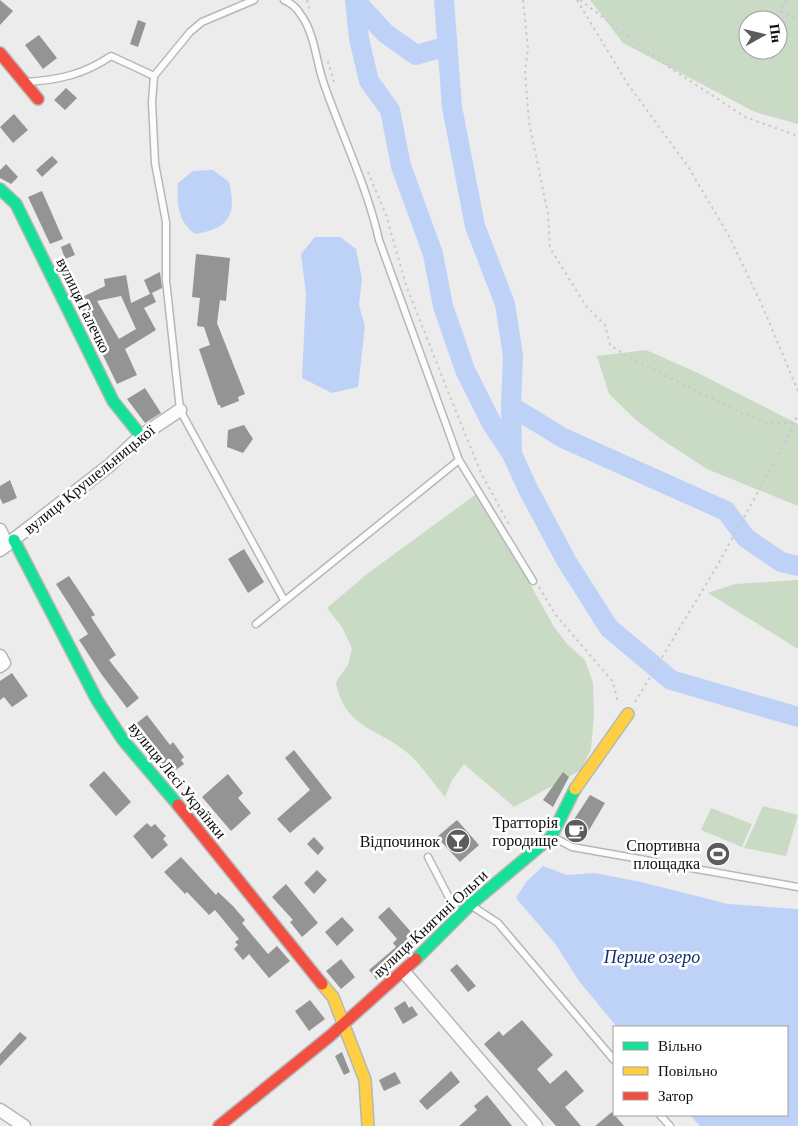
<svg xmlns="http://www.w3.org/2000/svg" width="798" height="1126" font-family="'Crimson Pro',serif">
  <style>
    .green { fill: #c9dbc4; fill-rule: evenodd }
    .water { fill: #bed2f8 }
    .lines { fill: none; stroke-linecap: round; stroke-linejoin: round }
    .river { stroke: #bed2f8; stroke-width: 20 }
    .building { fill: #949494; fill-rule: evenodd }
    .lane-casing { stroke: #b6b7b6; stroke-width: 9 }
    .street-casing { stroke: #b6b7b6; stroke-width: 15 }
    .fast-casing { stroke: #b6b7b6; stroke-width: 14 }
    .slow-casing { stroke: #b6b7b6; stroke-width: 14 }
    .jam-casing { stroke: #b6b7b6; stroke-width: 14 }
    .path { stroke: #c8c9c8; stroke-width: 2; stroke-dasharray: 2.5 4; stroke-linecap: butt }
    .lane { stroke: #fcfcfc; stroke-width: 6 }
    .street { stroke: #fcfcfc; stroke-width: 12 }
    .fast { stroke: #16e098; stroke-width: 11 }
    .slow { stroke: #ffcf43; stroke-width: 11 }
    .jam { stroke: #f24e42; stroke-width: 11 }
    .labels { text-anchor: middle; stroke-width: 5; stroke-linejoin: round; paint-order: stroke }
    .street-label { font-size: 16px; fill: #0e0e0d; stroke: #fff }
    .poi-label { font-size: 16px; fill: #0e0e0d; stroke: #fff; text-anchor: end }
    .water-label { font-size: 18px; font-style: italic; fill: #14316f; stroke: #fff }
  </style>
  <rect width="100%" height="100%" fill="#ebeceb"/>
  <path class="green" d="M590 0H798V124L755 112 623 43ZM748 20H778V50H748Z
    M646 350 698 373 798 424V506L707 469 661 439 635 419 609 394 597 356Z
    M479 492 554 627 567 644 585 660 593 683 594 714 591 749 581 770 514 807 464 764 452 780 445 797C433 783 423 767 410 755 380 728 344 729 336 682L348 665 352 648 342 627 327 608 367 574Z
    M798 580V649L708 593 735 584Z
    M763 806 798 815 786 856 744 848Z
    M711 808 752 824 742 847 701 830Z
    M711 845 730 851 726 862 707 857Z"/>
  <path class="water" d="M213 170 229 182C237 215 229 229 195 234 177 220 177 204 178 183L193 171Z
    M315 237H340L356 249 362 279 359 305 365 326 358 387 332 393 302 378 306 294 301 254Z
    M543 866 567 875 595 873 641 882 728 904 798 909V1126H700L690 1115H787V1027H617L579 981 556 945 516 898 526 882Z"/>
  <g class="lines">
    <path class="river" d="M355 0 359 39 369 81 390 110 401 166 433 254 443 306 465 370 492 424 512 454
      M355 0 385 33 416 55 447 46
      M444 0 452 107 475 226 505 304 513 356 511 406 512 454 528 489 567 562 609 628 671 680 798 717
      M511 406 563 438 726 511 746 538 781 562 798 566"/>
  </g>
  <path class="building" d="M0 0 13 11 0 25Z
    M138 20 146 23 138 47 130 44Z
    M39 35 57 58 43 69 25 45Z
    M66 88 77 98 65 110 54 100Z
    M14 114 28 130 13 143 0 127Z
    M52 156 58 162 42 177 36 170Z
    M6 164 18 177 11 184 0 178V170Z
    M42 191 63 239 50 244 28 197Z
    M70 243 75 255 65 259 61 247Z
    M196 254 230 258 226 301 220 300 217 323 245 394 238 397 239 401 221 408 220 405H218L199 349 210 345 204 327 197 326 200 298 192 297Z
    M160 272 162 288 150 294 144 280Z
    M126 275 131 303 152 293 156 302 144 308 156 330 125 349 137 375 117 384 76 300 105 286 104 279ZM121 296 136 329 119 339 97 301Z
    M145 388 161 413 145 423 127 399Z
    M244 425 253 439 243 453 227 447 228 430Z
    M10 480 17 498 3 504 0 498V486Z
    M244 549 264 582 248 593 228 559Z
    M69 576 95 615 91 617 116 655 109 660 139 698 127 708 102 675 79 640 88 634 56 584Z
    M12 673 28 696 12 707 4 697 0 700V681Z
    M147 715 170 745 173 742 184 757 181 760 184 764 169 775 154 757 160 753 137 723Z
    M294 750 332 798 290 833 277 819 310 790 285 758Z
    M104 771 131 802 116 816 89 785Z
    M563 772 569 777 553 807 543 800Z
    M228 774 243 793 238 798 251 813 231 831 202 797Z
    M590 795 605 803 585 837 569 827Z
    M457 820 479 845 460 862 437 837Z
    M147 823 151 827 155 824 166 836 163 839 168 845 152 859 133 836Z
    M314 837 324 848 318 855 307 844Z
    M181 857 216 895 218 892 233 906 245 920 242 923 268 954 277 946 290 961 269 978 249 954 243 960 234 949 238 945 235 942 239 939 215 910 209 915 187 892 185 894 164 872Z
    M317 870 327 880 314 894 304 883Z
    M286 884 318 923 302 937 290 922 293 920 272 897Z
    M389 907 419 941 377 980 369 970 396 947 393 943 397 939 378 917Z
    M342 917 354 930 337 946 325 932Z
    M341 959 355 977 341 989 326 971Z
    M457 964 476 986 468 992 450 970Z
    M310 1000 325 1019 309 1031 295 1011Z
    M405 1001 409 1008 412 1006 418 1015 403 1024 394 1008Z
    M522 1020 553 1055 537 1069 550 1084 566 1070 584 1091 565 1107 581 1126H556L484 1044 499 1031 503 1036Z
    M20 1032 27 1038 0 1066V1054Z
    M342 1052 350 1072 344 1075 335 1056Z
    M451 1071 460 1082 427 1110 419 1101Z
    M395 1072 401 1083 384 1091 379 1080Z
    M487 1095 512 1126H459L477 1110 474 1106Z
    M612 1112 624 1126H595Z"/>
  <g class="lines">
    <g class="lane-casing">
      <path id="lane" d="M284 0C291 3 297 8 301 15 315 34 316 62 324 84 342 136 367 186 379 240L459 460 533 581
        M154 76 152 102 155 163 166 222V280L180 410 284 600
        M27 82C59 80 85 74 111 56L154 76 190 32 202 22 254 0
        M256 624 459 460
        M553 837 572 847 798 887
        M428 857 457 913
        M472 906 498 923 614 1060
        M660 1115 670 1126"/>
    </g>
    <g class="street-casing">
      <path id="street" d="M0 530 7 545
        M0 550 110 465 141 436 180 410
        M0 656 4 663 0 666
        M404 972 536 1126
        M0 1110 24 1126"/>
    </g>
    <g class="fast-casing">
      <path id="fast" d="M0 189 16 204 113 401 141 436
        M14 540 97 700 123 740 178 805
        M416 959 470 905 551 837 575 789"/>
    </g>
    <g class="slow-casing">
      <path id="slow" d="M575 789 628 714
        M322 984 333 997 365 1080 368 1126"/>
    </g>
    <g class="jam-casing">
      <path id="jam" d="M0 53 38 99
        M178 805 322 984
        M219 1126 330 1036 416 959"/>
    </g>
    <path class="path" d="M307 0 310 12
      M523 0 528 49 525 72 529 122 548 214 550 248 586 306 605 325 610 345 628 357 743 414 768 423H795
      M577 0 627 83 689 168 730 238 761 303 798 391
      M580 0 666 65 745 117 798 136
      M786 0 780 11 798 20
      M328 61 335 86
      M368 172 386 215 406 285 443 379 481 473 510 526
      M539 587 555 614 613 682 618 703
      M635 702 717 566 791 432 798 413"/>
    <use href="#lane" class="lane"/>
    <use href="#street" class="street"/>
    <use href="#fast" class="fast"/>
    <use href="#slow" class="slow"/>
    <use href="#jam" class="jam"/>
  </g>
  <defs>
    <g id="cafe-disc" transform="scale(1.25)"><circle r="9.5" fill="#5b5c5b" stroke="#fff"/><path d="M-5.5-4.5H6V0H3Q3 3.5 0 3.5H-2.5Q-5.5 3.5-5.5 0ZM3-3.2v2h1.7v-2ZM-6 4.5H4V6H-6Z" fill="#fff"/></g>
    <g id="bar-disc" transform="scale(1.25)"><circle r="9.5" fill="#5b5c5b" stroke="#fff"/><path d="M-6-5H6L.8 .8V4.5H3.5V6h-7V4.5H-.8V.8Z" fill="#fff"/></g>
    <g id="stadium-disc" transform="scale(1.25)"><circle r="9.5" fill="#5b5c5b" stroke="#fff"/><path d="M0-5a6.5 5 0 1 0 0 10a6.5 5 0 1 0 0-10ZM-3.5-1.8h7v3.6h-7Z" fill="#fff"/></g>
  </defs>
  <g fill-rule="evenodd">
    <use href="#cafe-disc" x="576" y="831"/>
    <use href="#bar-disc" x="458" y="841"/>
    <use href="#stadium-disc" x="718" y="854"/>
  </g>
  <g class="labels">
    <g class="street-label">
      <text transform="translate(84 305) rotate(64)" y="6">вулиця Галечко</text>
      <text transform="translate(89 479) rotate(-39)" y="6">вулиця Крушельницької</text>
      <text transform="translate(178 780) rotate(51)" y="6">вулиця Лесі Українки</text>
      <text transform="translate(430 923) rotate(-43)" y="6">вулиця Княгині Ольги</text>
    </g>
    <g class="poi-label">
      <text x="558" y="828">Тратторія<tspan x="558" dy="18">городище</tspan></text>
      <text x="440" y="847">Відпочинок</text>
      <text x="700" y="851">Спортивна<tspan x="700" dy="18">площадка</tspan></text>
    </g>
    <g class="water-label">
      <text x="652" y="963">Перше озеро</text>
    </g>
  </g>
  <rect x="613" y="1026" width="175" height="90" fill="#ffffff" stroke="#9f9f9e"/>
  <rect x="623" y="1042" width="25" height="8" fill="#16e098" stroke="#9f9f9e"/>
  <text x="658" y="1051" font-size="15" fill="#0e0e0d">Вільно</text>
  <rect x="623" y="1067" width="25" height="8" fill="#ffcf43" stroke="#9f9f9e"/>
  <text x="658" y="1076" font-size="15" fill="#0e0e0d">Повільно</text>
  <rect x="623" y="1092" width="25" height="8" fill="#f24e42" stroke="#9f9f9e"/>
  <text x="658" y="1101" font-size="15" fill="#0e0e0d">Затор</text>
  <g transform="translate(763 35) rotate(82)"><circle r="24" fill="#ffffff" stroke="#9f9f9e"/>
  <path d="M0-4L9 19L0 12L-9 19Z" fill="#5b5c5b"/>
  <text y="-8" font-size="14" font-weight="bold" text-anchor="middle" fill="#0e0e0d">Пн</text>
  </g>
</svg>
